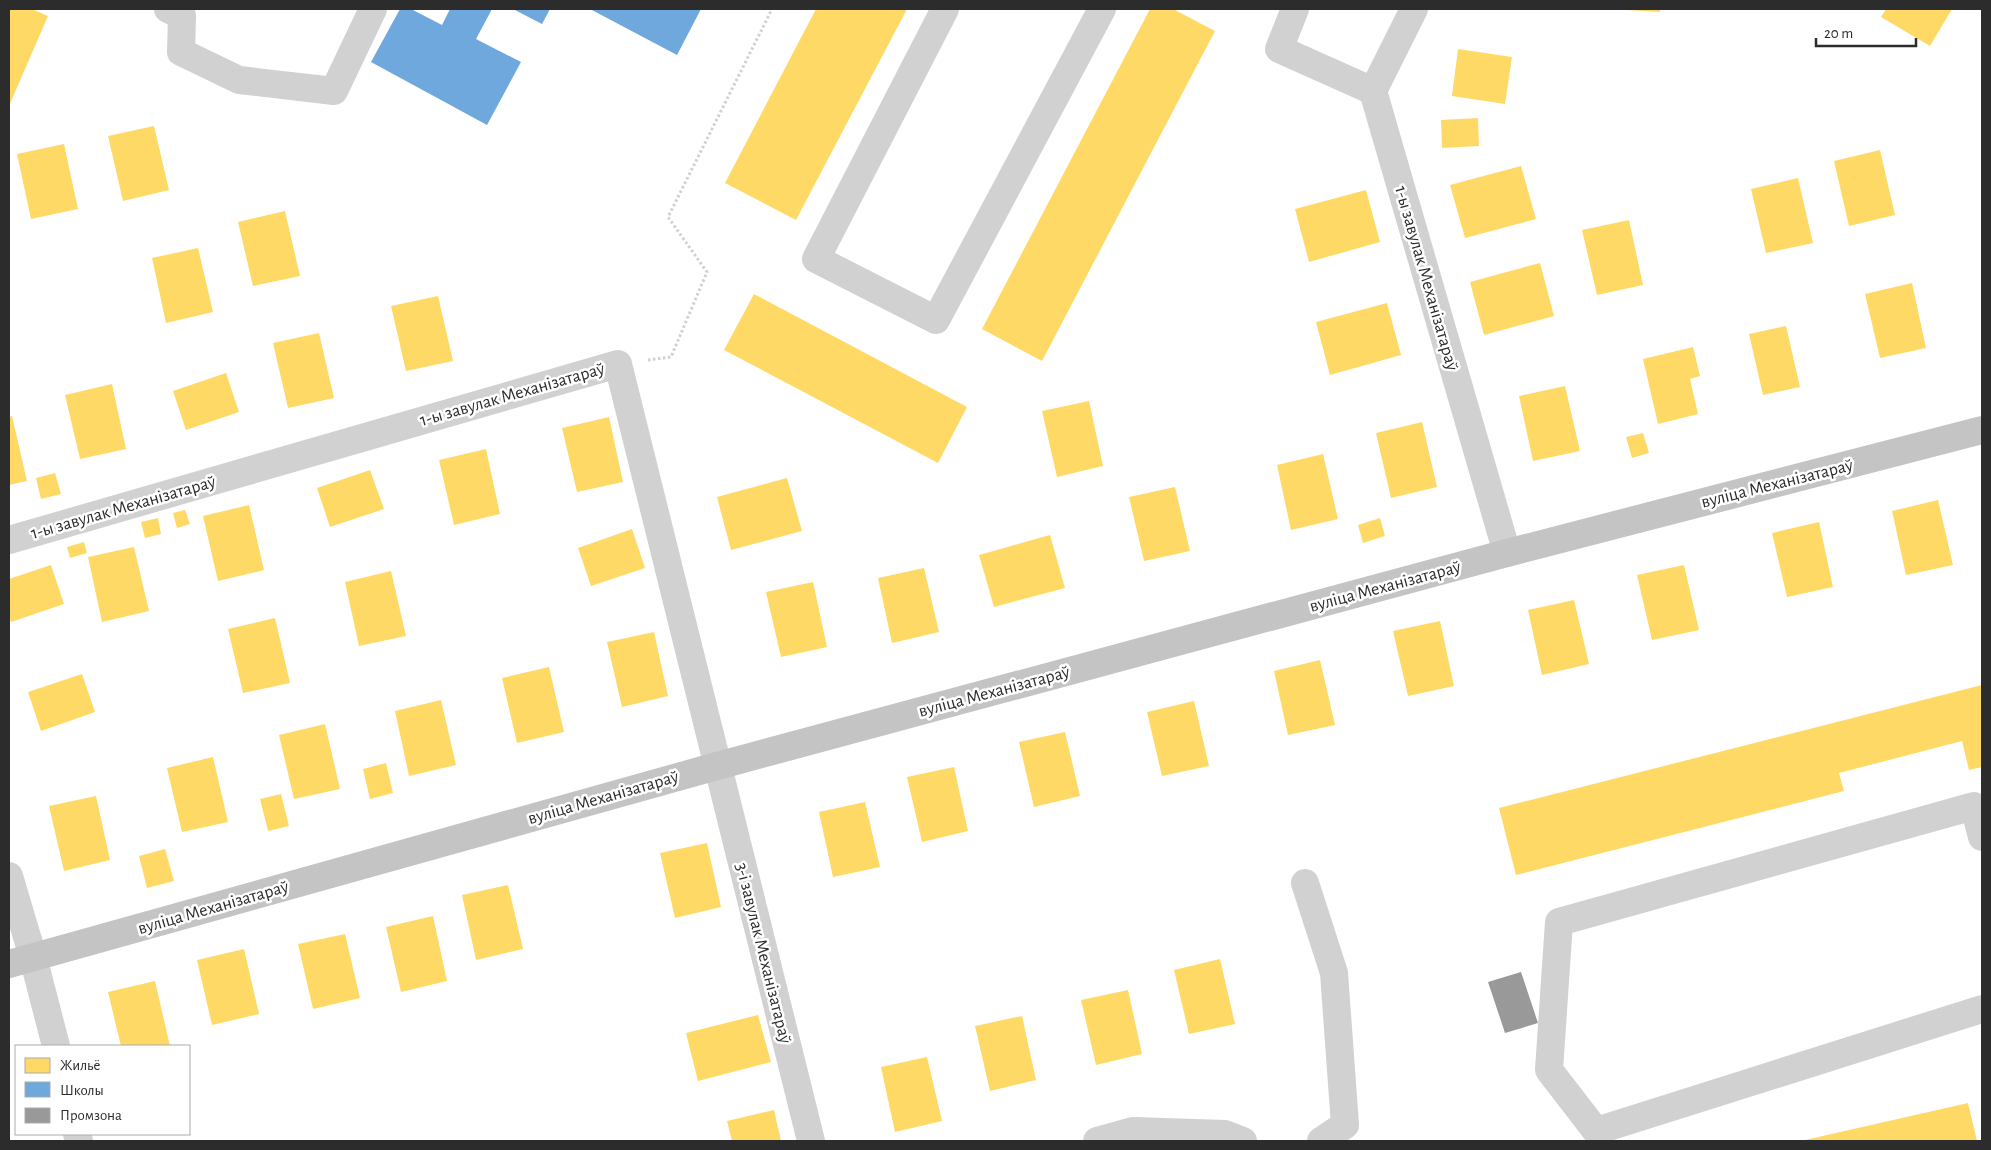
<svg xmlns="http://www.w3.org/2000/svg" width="1991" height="1150" font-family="'Alegreya Sans',sans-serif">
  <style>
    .homes { fill: #ffd966 }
    .schools { fill: #6fa8dc }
    .industry { fill: #999 }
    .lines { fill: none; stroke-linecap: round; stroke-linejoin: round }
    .path { stroke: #d1d1d1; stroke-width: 3; stroke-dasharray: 2.5 2.5; stroke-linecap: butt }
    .minor { stroke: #d1d1d1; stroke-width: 28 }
    .major { stroke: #c4c4c4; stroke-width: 28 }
    .labels { text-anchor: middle; stroke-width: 5; stroke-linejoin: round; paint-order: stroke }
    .street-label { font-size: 18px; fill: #2c2c2c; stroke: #fff }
  </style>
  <rect width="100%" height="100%" fill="#fff"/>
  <path class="homes" d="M9 9H32L48 16 9 106Z
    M816 9H907L796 220 725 183Z
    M1150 9H1173L1215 31 1042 361 982 329Z
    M1626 9H1660V12L1626 10Z
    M1886 9H1952L1930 46 1881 17Z
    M1458 49 1512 57 1505 104 1452 96Z
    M1478 118 1479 146 1442 148 1441 120Z
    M154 126 169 190 123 201 108 136Z
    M64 144 78 209 31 219 17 154Z
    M1880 150 1895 215 1849 226 1834 161Z
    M1521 166 1536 219 1465 238 1450 185Z
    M1798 178 1813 243 1766 253 1751 189Z
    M1366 190 1380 242 1309 262 1295 209Z
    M285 211 300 276 253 286 238 222Z
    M1629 220 1643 285 1597 295 1582 230Z
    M198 248 213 312 166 323 152 258Z
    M1540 263 1554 316 1484 335 1470 282Z
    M1912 283 1926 348 1880 358 1865 294Z
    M754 294 967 407 938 463 724 350Z
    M438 296 453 361 406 371 391 306Z
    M1387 303 1401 355 1330 375 1316 322Z
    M1786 326 1800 387 1763 395 1749 334Z
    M319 333 334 398 288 408 273 343Z
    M1693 347 1700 376 1690 379 1698 414 1658 424 1643 359Z
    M226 373 239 412 186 430 173 391Z
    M112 384 126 449 80 459 65 395Z
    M1565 386 1580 451 1533 461 1519 396Z
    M1089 401 1103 466 1057 477 1042 411Z
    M12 416 27 481 9 485V417Z
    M609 417 623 482 577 492 562 428Z
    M1422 422 1437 487 1391 498 1376 433Z
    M1643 433 1649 453 1632 458 1626 437Z
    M486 449 500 514 454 525 439 460Z
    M1323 454 1338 519 1291 530 1277 465Z
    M370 470 384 509 330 527 317 488Z
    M55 473 61 494 41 499 36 478Z
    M787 478 802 531 731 550 717 497Z
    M1175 487 1190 551 1144 561 1129 497Z
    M1938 500 1953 565 1906 575 1892 511Z
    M249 505 264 570 218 581 203 516Z
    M185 510 190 524 177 528 173 513Z
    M158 518 161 534 145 538 141 522Z
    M1380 518 1385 536 1363 543 1358 525Z
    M1819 522 1833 587 1787 597 1772 533Z
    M632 529 645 568 591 586 578 548Z
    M1050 535 1065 588 994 607 979 555Z
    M84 542 87 553 70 558 67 547Z
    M134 547 149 611 102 622 88 557Z
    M51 565 64 604 11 622 9 616V579Z
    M1684 565 1699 630 1652 640 1637 575Z
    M924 568 939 632 892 643 878 578Z
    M391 571 406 636 359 646 345 582Z
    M813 582 827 647 781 657 766 592Z
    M1574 600 1589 664 1542 675 1528 610Z
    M275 618 290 683 243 693 228 629Z
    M1440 621 1454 686 1408 696 1393 631Z
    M654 632 668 696 622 707 607 642Z
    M1320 660 1335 725 1288 735 1274 671Z
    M549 667 564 732 517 743 502 678Z
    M82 674 95 712 41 731 28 692Z
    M1982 685V767L1969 770 1962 741 1839 773 1844 791 1516 875 1499 808Z
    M441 700 456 765 409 776 395 711Z
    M1194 701 1209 766 1162 776 1147 712Z
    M325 724 340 789 294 799 279 735Z
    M1065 732 1080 796 1034 807 1019 742Z
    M213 757 228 822 182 832 167 768Z
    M386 763 393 793 370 799 363 769Z
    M954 767 968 831 922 842 907 777Z
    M281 794 289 826 268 831 260 799Z
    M96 796 110 860 64 871 49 806Z
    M865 802 880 867 833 877 819 812Z
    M707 843 721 907 675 918 660 853Z
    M165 849 174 881 147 888 139 856Z
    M508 885 523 949 476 960 462 895Z
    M433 916 447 981 401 992 386 927Z
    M345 934 360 998 313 1009 298 944Z
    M244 949 259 1014 212 1025 197 960Z
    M1220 959 1235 1024 1189 1034 1174 970Z
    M155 981 170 1046H121L108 992Z
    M1128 990 1142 1054 1096 1065 1081 1000Z
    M758 1015 771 1062 698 1081 686 1033Z
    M1022 1016 1036 1080 990 1091 975 1026Z
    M927 1057 942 1121 895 1132 881 1067Z
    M1968 1103 1977 1141H1805V1140Z
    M774 1110 781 1141H732L727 1121Z"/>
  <path class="schools" d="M400 9H411L442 25 450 9H492L476 39 521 62 487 125 371 62Z
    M513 9H550L542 24Z
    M590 9H701L677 55Z"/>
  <path class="industry" d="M1521 972 1538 1023 1505 1033 1488 982Z"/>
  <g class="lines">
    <path class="path" d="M648 360 671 357 707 272 668 217 772 9"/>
    <path class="minor" d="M168 9 182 16 181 52 239 80 334 91 373 9
      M945 9 816 259 936 320 1102 9
      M1295 9 1279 49 1373 91
      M1414 9 1373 91 1507 553
      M9 540 618 364 811 1141
      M1982 837 1974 806 1559 922 1549 1070 1596 1131 1982 1009
      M9 876 33 957 56 1046
      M1305 883 1334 973 1345 1125 1321 1141
      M77 1134 79 1141
      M1097 1141 1133 1131 1225 1134 1243 1141"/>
    <path class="major" d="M9 964 717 766 1507 553 1982 430"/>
  </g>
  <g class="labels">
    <g class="street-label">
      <text transform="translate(1427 278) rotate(74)" y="6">1-ы завулак Механізатараў</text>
      <text transform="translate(512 394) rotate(-16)" y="6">1-ы завулак Механізатараў</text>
      <text transform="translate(1777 483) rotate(-14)" y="6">вуліца Механізатараў</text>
      <text transform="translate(123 507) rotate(-16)" y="6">1-ы завулак Механізатараў</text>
      <text transform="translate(1385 586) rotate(-15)" y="6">вуліца Механізатараў</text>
      <text transform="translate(994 691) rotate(-15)" y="6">вуліца Механізатараў</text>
      <text transform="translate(603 797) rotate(-16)" y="6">вуліца Механізатараў</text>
      <text transform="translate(213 907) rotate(-16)" y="6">вуліца Механізатараў</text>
      <text transform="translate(764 953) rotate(76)" y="6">3-і завулак Механізатараў</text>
    </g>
  </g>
  <rect width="1991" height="1150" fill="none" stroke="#2c2c2c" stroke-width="20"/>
  <rect x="15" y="1045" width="175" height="90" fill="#ffffff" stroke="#ababab"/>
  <rect x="25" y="1058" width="25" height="15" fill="#ffd966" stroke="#ababab"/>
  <text x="60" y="1070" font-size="15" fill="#2c2c2c">Жильё</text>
  <rect x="25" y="1082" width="25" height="15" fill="#6fa8dc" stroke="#ababab"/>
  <text x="60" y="1095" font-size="15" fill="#2c2c2c">Школы</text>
  <rect x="25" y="1108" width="25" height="15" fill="#999999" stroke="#ababab"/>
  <text x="60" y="1120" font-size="15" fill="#2c2c2c">Промзона</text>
  <path d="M1816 38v8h100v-8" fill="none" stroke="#2c2c2c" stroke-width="2.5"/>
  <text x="1824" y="38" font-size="15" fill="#2c2c2c" stroke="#ffffff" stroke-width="4" paint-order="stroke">20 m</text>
</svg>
